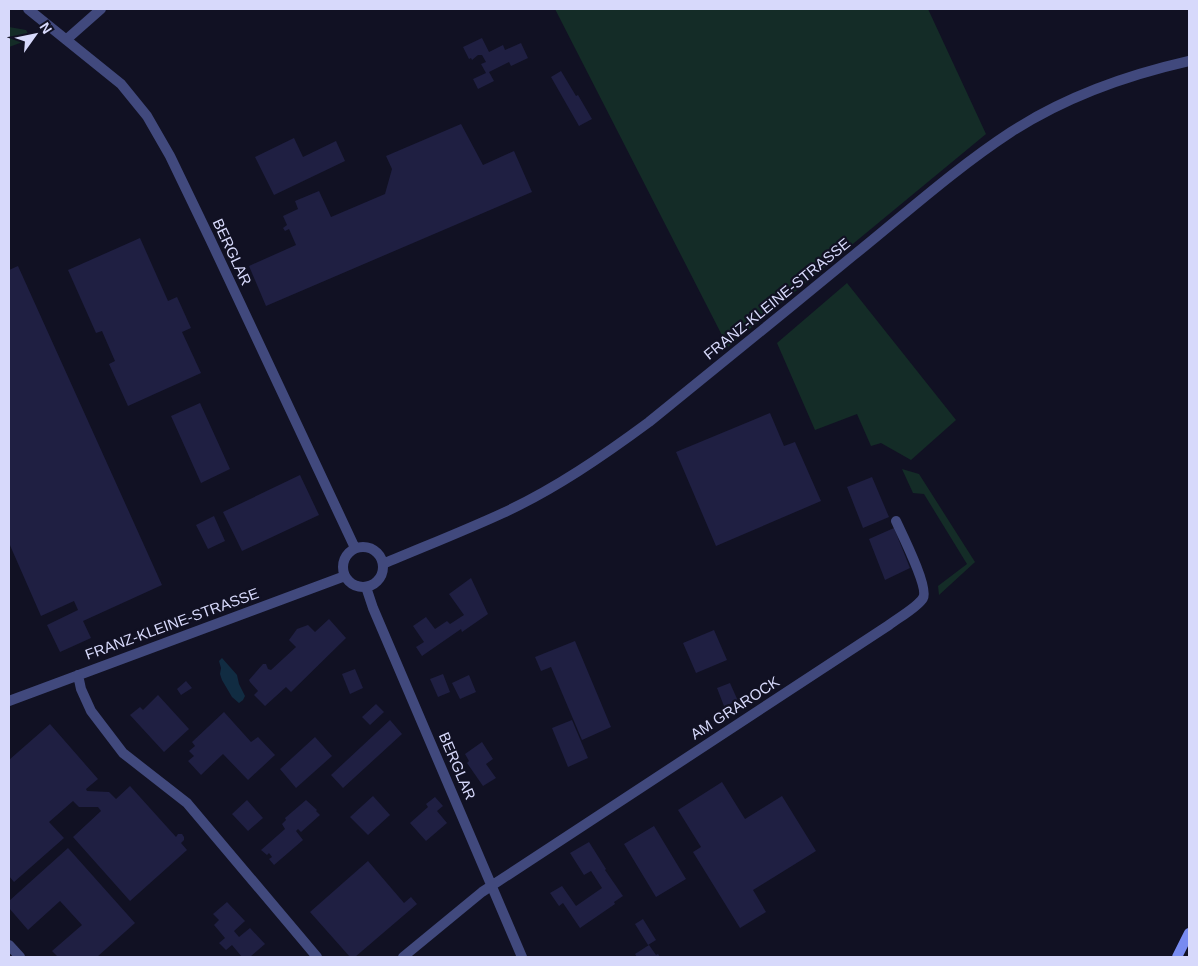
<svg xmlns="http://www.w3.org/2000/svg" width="1198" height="966" font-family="Arial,sans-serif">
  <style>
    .green { fill: #142c27 }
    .water { fill: #112c42 }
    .building { fill: #1f1f42 }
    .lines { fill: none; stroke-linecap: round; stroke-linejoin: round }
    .street { stroke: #41497d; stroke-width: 10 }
    .secondary { stroke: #788bf1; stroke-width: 10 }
    .labels { text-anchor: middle; stroke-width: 4.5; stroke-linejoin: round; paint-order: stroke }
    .street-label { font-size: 15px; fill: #d7d9fb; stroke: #111123 }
  </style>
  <rect width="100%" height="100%" fill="#111123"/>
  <path class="green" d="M555 9H928L986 134 728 347Z
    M9 27 26 30 31 39 9 47Z
    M847 283 956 420 911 460 881 443 871 446 857 414 815 430 777 343Z
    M902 469 919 474 975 562 939 595 938 586 967 564 924 494 913 493Z"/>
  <path class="water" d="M222 658 237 675 239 684 245 696 243 700 239 703 232 697 222 680 220 674 221 668 219 661Z"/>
  <path class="building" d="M482 38 489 52 503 45 505 50 521 43 528 58 511 66 509 62 489 72 494 81 478 89 473 79 486 73 481 64 486 62 482 55H478L472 60 471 58 469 59 463 47Z
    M561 71 576 96 578 95 592 119 579 126 551 77Z
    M461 124 483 165 514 151 532 192 266 306 249 266 296 245 289 229 285 231 283 228 287 225 283 216 298 209 295 201 319 191 331 217 385 194 392 169 386 156Z
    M294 138 303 157 336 141 345 161 274 195 255 157Z
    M140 238 168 301 177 297 191 328 182 332 201 373 128 406 109 364 115 361 102 331 96 333 68 270Z
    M18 266 162 585 83 621 91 638 60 652 47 625 78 610 74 601 41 616 9 543V270Z
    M200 403 230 469 201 483 171 416Z
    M770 413 784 446 795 442 821 501 716 546 676 452Z
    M300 475 319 515 242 551 223 512Z
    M872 477 889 517 863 528 847 487Z
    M214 516 225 541 208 549 196 525Z
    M894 528 910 568 885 580 869 539Z
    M471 578 488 614 462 632 461 629 422 656 416 647 424 642 413 626 426 617 435 629 447 621 450 624 464 615 449 594Z
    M329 619 346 638 291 692 286 687 265 706 254 695 258 691 250 682 249 680 263 664H266L268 669 271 670 296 647 289 640 297 629 308 625 315 632Z
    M714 630 727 660 696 673 683 643Z
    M575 641 611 727 582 740 551 667 541 671 535 657Z
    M355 669 363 688 350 694 342 674Z
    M443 674 450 692 438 697 430 679Z
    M469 675 476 692 460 699 452 683Z
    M186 681 192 688 181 695 177 689Z
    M730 683 738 701 724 706 717 688Z
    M158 695 189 729 164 752 130 715 140 707 143 710Z
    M376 704 384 712 370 725 362 717Z
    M224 712 251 742 258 737 275 755 248 780 223 754 201 775 188 761 194 756 189 751 195 746 192 742Z
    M390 720 402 734 343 788 331 775Z
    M572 720 588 758 568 767 552 728Z
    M50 724 98 779 86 789 87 791 109 792 116 799 130 786 176 837 178 834H182L184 837V840L181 843 187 850 130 901 73 837 101 811 98 807H79L73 801 49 822 64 838 14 882 9 876V760Z
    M315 737 332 756 296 788 280 769Z
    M482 742 493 759 486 764 496 778 483 786 467 763 469 761 465 754Z
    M722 782 745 819 782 796 816 851 753 890 766 912 740 928 693 852 701 847 678 810Z
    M373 796 390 815 368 835 350 817Z
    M435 797 443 806 437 811 447 823 426 841 410 823 428 807 426 804Z
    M247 800 263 818 248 831 232 814Z
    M306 800 317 810 316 811 320 815 301 832 298 829 296 831 303 840 274 865 269 859 272 857 269 853 267 855 261 850 285 829 282 824 286 820 285 818Z
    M654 826 686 879 656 897 624 844Z
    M589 842 606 869 605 870 623 896 614 902 615 904 580 928 563 903 559 906 550 893 562 886 576 906 602 888 591 871 584 875 570 853Z
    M68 848 135 923 97 957H58L52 951 82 925 60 901 28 930 9 908V901Z
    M368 861 404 903 411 897 417 904 355 957H350L310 912Z
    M227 902 245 921 234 931 239 937 250 928 265 944 250 957H242L232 945 226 950 219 943 225 938 214 925 219 920 213 914Z
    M643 919 656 940 648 945 635 924Z
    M649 945 656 955 658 954 660 957H637L635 954Z"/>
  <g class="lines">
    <path class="street" d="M28 9 121 84 147 116 170 156 210 239 355 548
      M67 39 101 9
      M343 567a20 20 0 1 1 40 0a20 20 0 1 1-40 0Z
      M383 564C423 547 464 531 503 513 555 489 603 456 649 422 718 366 786 311 854 255 906 213 956 168 1011 132 1065 97 1127 75 1189 61
      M366 587 373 608 522 957
      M78 675 81 689 91 711 123 753 187 803 317 957
      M9 701 345 576
      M9 945 20 957
      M403 957 482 892 889 625C898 618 918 607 923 598 929 588 902 534 896 521"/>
    <path class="secondary" d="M1177 957 1189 933"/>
  </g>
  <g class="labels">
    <g class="street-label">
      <text transform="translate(232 252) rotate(65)" y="5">BERGLAR</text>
      <text transform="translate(777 299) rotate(-39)" y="5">FRANZ-KLEINE-STRASSE</text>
      <text transform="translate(172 624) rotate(-20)" y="5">FRANZ-KLEINE-STRASSE</text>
      <text transform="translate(735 708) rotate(-33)" y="5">AM GRAROCK</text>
      <text transform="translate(457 766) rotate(67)" y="5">BERGLAR</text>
    </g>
  </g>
  <rect width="1198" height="966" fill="none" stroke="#d7d9fb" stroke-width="20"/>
  <g transform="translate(35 35) rotate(57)" stroke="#111123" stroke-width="4" paint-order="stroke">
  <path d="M0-4L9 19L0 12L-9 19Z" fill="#d7d9fb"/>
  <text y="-8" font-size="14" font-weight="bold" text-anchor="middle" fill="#d7d9fb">N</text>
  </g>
</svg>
